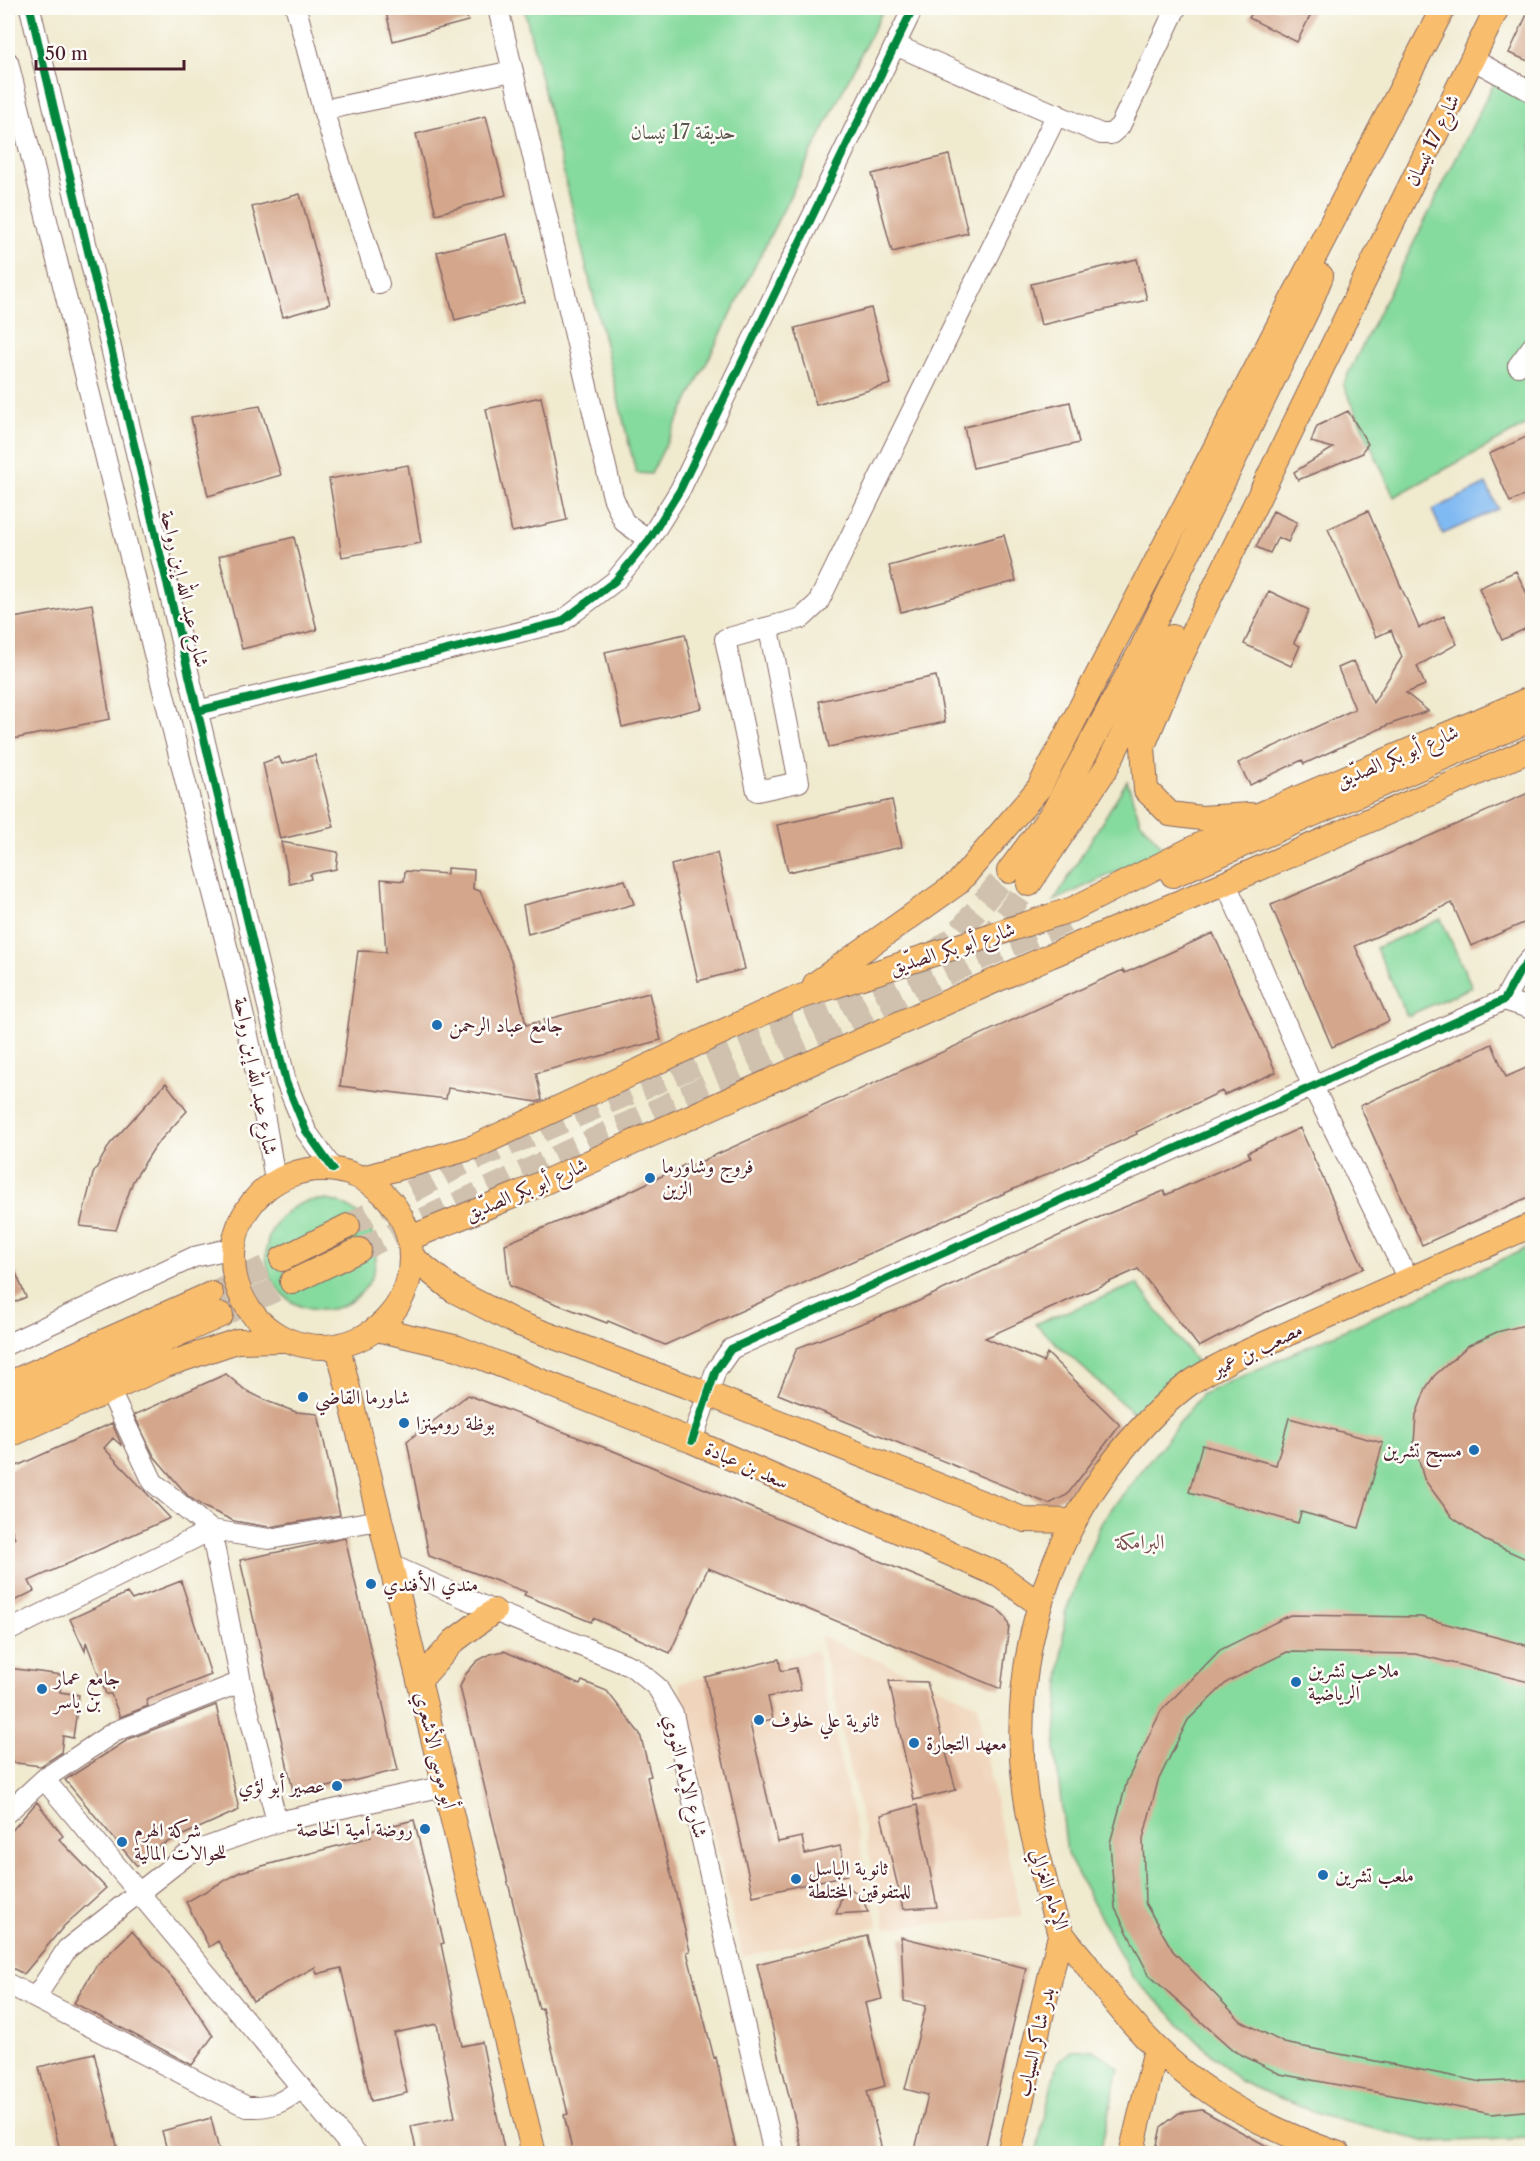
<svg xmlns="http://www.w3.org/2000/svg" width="1540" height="2161" font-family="'Libre Caslon Text',Amiri,serif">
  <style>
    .built { fill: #f0d5bc }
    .green { fill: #85da9d; stroke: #687c64; stroke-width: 1.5 }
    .water { fill: #80baf2; stroke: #656c8e; stroke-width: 1.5 }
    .building { fill: #d4a78d }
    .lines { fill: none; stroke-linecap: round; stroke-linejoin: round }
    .major-tunnel { stroke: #cfc1ae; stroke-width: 24; stroke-dasharray: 24 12; stroke-linecap: butt }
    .minor-casing { stroke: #846664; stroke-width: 22 }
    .major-casing { stroke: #846664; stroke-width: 26 }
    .minor { stroke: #fff; stroke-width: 20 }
    .major { stroke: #f9be6d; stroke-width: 24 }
    .cycleway-casing { stroke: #fdfcf7; stroke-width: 11 }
    .cycleway { stroke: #00873e; stroke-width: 8 }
    .poi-dot { fill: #1f6fb2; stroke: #fdfcf7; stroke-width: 2 }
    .labels { text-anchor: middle; stroke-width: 5; stroke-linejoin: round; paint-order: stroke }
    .park-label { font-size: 20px; fill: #5c574d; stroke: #fdfcf7 }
    .street-label { font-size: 20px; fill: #4a1f2b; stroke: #fdfcf7 }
    .poi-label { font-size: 20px; fill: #4a1f2b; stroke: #fdfcf7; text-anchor: start }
    .neighbourhood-label { font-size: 21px; fill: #7a4f4d; stroke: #fdfcf7 }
  </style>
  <rect width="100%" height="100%" fill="#fdfcf7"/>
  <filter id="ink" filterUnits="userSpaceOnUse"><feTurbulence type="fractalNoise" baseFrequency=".0167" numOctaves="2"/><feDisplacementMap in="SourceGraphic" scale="12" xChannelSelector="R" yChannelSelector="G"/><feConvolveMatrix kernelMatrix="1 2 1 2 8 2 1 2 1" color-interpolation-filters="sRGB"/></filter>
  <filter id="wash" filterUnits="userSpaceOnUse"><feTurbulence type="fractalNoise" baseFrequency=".008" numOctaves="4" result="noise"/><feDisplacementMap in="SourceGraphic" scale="24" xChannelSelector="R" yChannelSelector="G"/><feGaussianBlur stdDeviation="1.35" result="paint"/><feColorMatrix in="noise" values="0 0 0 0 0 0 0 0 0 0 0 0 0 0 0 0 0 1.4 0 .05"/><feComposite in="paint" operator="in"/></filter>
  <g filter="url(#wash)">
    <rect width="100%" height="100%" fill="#f0eacf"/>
    <path class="built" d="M820 1635 978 1705 991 1782 1022 1916 886 1928Z
      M816 1651 878 1926 742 1957 679 1683Z"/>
    <path class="green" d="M524 8H884L651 474 636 473Z
      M1496 79 1532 96V422L1394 497 1343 384Z
      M1127 781 1140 821 1164 849 1054 901Z
      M1441 919 1472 987 1407 1016 1376 948Z
      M266 1255a55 55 0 1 1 110 0a55 55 0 1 1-110 0Z
      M1532 1246V2138L1428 2142 1323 2116 1241 2082 1133 1978 1067 1854 1055 1750 1065 1613 1102 1521 1202 1394Z
      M1137 1284 1196 1361 1138 1418 1035 1324Z
      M1094 2050 1119 2068 1100 2153H1036L1057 2063 1071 2051Z"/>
    <path class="water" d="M1486 484 1498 509 1443 534 1432 510Z"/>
    <g id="blocks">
      <path class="building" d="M385 8H465L468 21 393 41Z
        M1255 8H1314L1297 42 1249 18Z
        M1530 8H1533V63L1509 53Z
        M486 116 506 195 436 214 416 134Z
        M949 155 968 233 892 252 872 174Z
        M300 194 330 304 283 317 252 207Z
        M507 234 524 302 455 320 437 252Z
        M1137 259 1147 300 1041 325 1031 284Z
        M871 308 891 384 816 405 795 328Z
        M541 397 567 520 512 532 486 409Z
        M1070 402 1079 443 973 468 964 427Z
        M260 406 281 475 208 496 191 417Z
        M1348 411 1368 444 1363 450V453L1298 480 1294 472 1333 448 1311 442 1317 426Z
        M1533 434V492L1510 502 1489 454Z
        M408 465 421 543 342 557 329 479Z
        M1273 511 1297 522 1288 542 1278 537 1270 553 1256 547Z
        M1368 511 1419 628 1444 616 1457 644 1417 666 1425 685 1406 693 1428 711 1388 725 1304 764 1302 760 1250 785 1238 763 1355 709 1338 668 1354 661 1373 703 1402 657 1391 630 1376 637 1328 529Z
        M1004 535 1016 581 901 612 889 566Z
        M294 537 317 630 242 649 219 556Z
        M1516 571 1533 607V625L1502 640 1479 588Z
        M1269 591 1309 610 1294 643 1300 646 1291 666 1244 644Z
        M92 604 110 719 8 740V619Z
        M685 634 702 708 622 727 605 652Z
        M936 676 945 722 829 747 819 701Z
        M315 755 334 827 280 839 263 763 279 757 282 764Z
        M1533 791V919L1471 946 1452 903 1355 946 1389 1021 1332 1047 1271 905Z
        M892 800 902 847 788 872 777 825Z
        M281 842 338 852 336 869 310 874 311 879 290 884Z
        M717 853 745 969 698 981 671 865Z
        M447 868 474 870 473 889 480 891 512 963 526 1025 538 1022 540 1027 545 1026 544 1020 649 993 661 1040 536 1073 542 1100 537 1102 448 1088 446 1099 340 1086 358 951 386 952 381 879 404 881 405 871 447 874Z
        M625 880 634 904 528 934 523 905Z
        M1213 933 1276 1072 1224 1095 1222 1091 1136 1132 1137 1134 665 1345 608 1321 607 1323 509 1286 505 1244 622 1195 687 1164 689 1167 1123 970 1125 973Z
        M1492 1044 1506 1077 1533 1065V1195L1422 1245 1360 1106Z
        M166 1083 187 1111 156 1145 133 1181 116 1230 80 1226 93 1174 110 1144Z
        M1300 1128 1364 1268 1260 1315 1199 1347 1138 1269 985 1338 1043 1362 1047 1353 1120 1425 1067 1495 1049 1504 778 1394 797 1348 910 1305 1095 1219 1164 1191 1166 1195 1250 1157 1248 1152Z
        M8 1254 26 1297 8 1305Z
        M1533 1323V1562L1484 1540 1452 1517 1424 1479 1414 1443 1416 1415 1426 1388 1434 1376 1469 1345 1497 1332Z
        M226 1374 245 1390 269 1402 296 1412 318 1414 340 1515 269 1527 234 1521 204 1507 188 1496 154 1456 134 1415Z
        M468 1395 616 1452 998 1610 1005 1616 1009 1626 1001 1689 708 1568 670 1653 593 1618 591 1622 524 1595 526 1592 429 1556 407 1441Z
        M1289 1418 1383 1443 1359 1528 1301 1512 1298 1523 1189 1492 1202 1445 1276 1465Z
        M112 1423 122 1446 113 1438 104 1448 170 1518 29 1581 34 1591 8 1604V1542L15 1538 8 1521V1470Z
        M345 1538 398 1770 294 1795 240 1560Z
        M181 1581 211 1675 146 1700 148 1706 120 1717 111 1694H106L86 1642 85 1651 70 1619 127 1593 132 1600Z
        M1290 1615 1421 1617 1533 1647V1683L1415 1654 1287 1652 1227 1682 1188 1720 1158 1781 1143 1839 1145 1903 1173 1951 1241 2021 1284 2043 1482 2082 1533 2080V2110L1492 2114 1280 2074 1234 2051 1149 1975 1115 1908 1110 1843 1127 1781 1161 1711 1220 1650Z
        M504 1651 580 1685 582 1681 607 1691 640 1734 651 1776 647 1777 690 1951 687 1952 714 2058 716 2057 737 2154H573L564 2115 568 2114 542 2008 539 2009 460 1687 465 1675 477 1661 490 1654Z
        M779 1659 781 1671 796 1668 801 1690 768 1697 773 1719 750 1724 778 1842 802 1837 805 1854 840 1846 847 1875 753 1896 705 1677Z
        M8 1668 62 1675 60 1692 79 1695 73 1738 63 1736 61 1753 41 1766 8 1762Z
        M889 1681 927 1682 956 1790 914 1800Z
        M216 1705 239 1810 161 1845 137 1866 65 1780 129 1739Z
        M37 1802 63 1836 59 1839 106 1888 64 1926 24 1974 8 1966V1835Z
        M917 1805 937 1907 903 1909 881 1815Z
        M414 1820 444 1943 441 1944 462 2046 482 2042 505 2154H417L411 2126 455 2117 437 2024 394 2033 407 2093 371 2101 341 1968 317 1974 315 1967 253 2001 218 1941 209 1947 186 1902 240 1872 371 1837 370 1831Z
        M845 1885 861 1896 868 1912 836 1914Z
        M132 1931 182 1989 213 2036 192 2065 74 2003 96 1966Z
        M867 1936 882 1999 865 2003 885 2086 867 2091 883 2154H803L757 1964Z
        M901 1937 1026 1968 984 2154H914L928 2095 905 2089 926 2006 904 2001Z
        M94 2053 119 2154H61L39 2067Z
        M1202 2110 1281 2154H1155L1161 2127 1179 2113Z
        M211 2118 220 2154H168L162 2131Z"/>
    </g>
  </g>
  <g filter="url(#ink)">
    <use href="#blocks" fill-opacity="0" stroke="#846664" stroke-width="1.5"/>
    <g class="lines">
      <path class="major-tunnel" d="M984 945 1029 884
        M348 1226 460 1165 896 980 953 939 1009 871
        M359 1250 972 962 1071 919
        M211 1294 282 1259
        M221 1315 292 1282"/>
      <g class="minor-casing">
        <path id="minor" d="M30 8 286 1082 306 1131 333 1169
          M296 8 323 110 379 284
          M498 8 613 497 624 522 649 540
          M895 45 1101 134H1111L1120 126 1176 8
          M1472 59 1532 92
          M8 62 212 889C238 986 261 1082 275 1182
          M323 110 513 71
          M1518 366 1532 347
          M769 629 799 782 757 791 725 639 802 618 818 603 1057 114
          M197 711 561 622 615 581 649 540 680 490 913 8
          M1226 883 1313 1087 1408 1279
          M1504 1000 1532 1009
          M8 1344 194 1257 233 1248
          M109 1389 153 1482 211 1530 269 1539 380 1520
          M692 1441 716 1370 731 1349 1504 1000 1520 971 1532 957
          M391 1565 494 1611 633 1667 657 1687 673 1714 774 2154
          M8 1631 211 1530 241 1682 277 1822
          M44 1779 357 2154
          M8 1812 44 1779 114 1732 241 1682
          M8 1984 247 2107C271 2108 283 2103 301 2088
          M35 1998 67 1949 188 1854 277 1822 445 1786"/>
      </g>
      <g class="major-casing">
        <path id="major" d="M1250 815 1201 818 1170 814 1146 790 1143 746 1174 671 1497 8
          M1009 871 1054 811 1140 652 1308 308 1321 276
          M1173 875 1532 719
          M1029 884 1106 768 1172 637
          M815 984 958 883 1039 788 1443 8
          M233 1258a89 89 0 1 1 178 0a89 89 0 1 1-178 0Z
          M363 1178 474 1147 791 1000 1073 909 1261 814 1532 698
          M410 1238 518 1194 1050 956 1226 883 1532 749
          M412 1257 453 1290 517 1323 708 1394 1025 1520 1073 1521
          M282 1259 348 1226
          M292 1282 359 1250
          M377 1329 458 1348 692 1441 999 1575 1039 1604
          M338 1347 534 2154
          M8 1384 211 1294
          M8 1410 221 1315
          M8 1436 166 1365 237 1341 283 1340
          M419 1681 454 1641 494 1611
          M1009 2154 1061 1931
          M1131 2154 1156 2049
          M1339 2154C1227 2116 1158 2066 1089 1968 1081 1956 1069 1945 1061 1932 1051 1913 1045 1879 1039 1858 999 1717 1028 1567 1120 1453 1141 1427 1166 1400 1193 1381 1206 1372 1220 1366 1233 1358L1532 1225"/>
      </g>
      <use href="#minor" class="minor"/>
      <use href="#major" class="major"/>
      <g class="cycleway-casing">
        <path id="cycleway" d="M30 8 286 1082 306 1131 333 1169
          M197 711 561 622 615 581 649 540 680 490 913 8
          M692 1441 716 1370 731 1349 1504 1000 1520 971 1532 957"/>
      </g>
      <use href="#cycleway" class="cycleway"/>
    </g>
  </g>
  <g class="poi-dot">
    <circle cx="437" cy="1025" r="6"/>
    <circle cx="650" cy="1178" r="6"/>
    <circle cx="303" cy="1397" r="6"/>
    <circle cx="404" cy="1423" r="6"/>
    <circle cx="1474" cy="1450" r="6"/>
    <circle cx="371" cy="1584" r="6"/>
    <circle cx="1296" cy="1682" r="6"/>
    <circle cx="42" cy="1689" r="6"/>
    <circle cx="759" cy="1720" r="6"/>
    <circle cx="914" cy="1743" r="6"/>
    <circle cx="337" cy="1786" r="6"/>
    <circle cx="425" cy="1829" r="6"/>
    <circle cx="122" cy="1842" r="6"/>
    <circle cx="1323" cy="1875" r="6"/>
    <circle cx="796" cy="1879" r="6"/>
  </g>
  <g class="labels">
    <g class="park-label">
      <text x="683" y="139">حديقة 17 نيسان</text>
    </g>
    <g class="street-label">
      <text transform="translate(1432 140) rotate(-64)" y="7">شارع 17 نيسان</text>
      <text transform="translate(185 589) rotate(77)" y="7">شارع عبد الله إبن رواحة</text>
      <text transform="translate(1397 756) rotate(-23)" y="7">شارع أبو بكر الصدّيق</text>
      <text transform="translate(952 948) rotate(-18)" y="7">شارع أبو بكر الصدّيق</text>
      <text transform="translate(256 1076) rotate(79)" y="7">شارع عبد الله إبن رواحة</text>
      <text transform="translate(526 1189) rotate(-23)" y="7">شارع أبو بكر الصدّيق</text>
      <text transform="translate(1257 1349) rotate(-26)" y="7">مصعب بن عمير</text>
      <text transform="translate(747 1465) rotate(24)" y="7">سعد بن عبادة</text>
      <text transform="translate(436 1750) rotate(76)" y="7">أبو موسى الأشعري</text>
      <text transform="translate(686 1776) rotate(76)" y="7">شارع الإمام النووي</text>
      <text transform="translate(1050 1889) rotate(72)" y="7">الإمام الغزالي</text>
      <text transform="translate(1035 2042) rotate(-77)" y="7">بدر شاكر السياب</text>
    </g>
    <g class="poi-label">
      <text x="449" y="1032">جامع عباد الرحمن</text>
      <text x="662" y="1173">فروج وشاورما<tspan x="662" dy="23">الزين</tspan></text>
      <text x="315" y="1404">شاورما القاضي</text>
      <text x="416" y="1430">بوظة رومينزا</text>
      <text x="1462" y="1457" text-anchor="end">مسبح تشرين</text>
      <text x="383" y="1591">مندي الأفندي</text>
      <text x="1308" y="1677">ملاعب تشرين<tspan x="1308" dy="23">الرياضية</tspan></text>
      <text x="54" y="1685">جامع عمار<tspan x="54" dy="23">بن ياسر</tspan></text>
      <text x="771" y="1727">ثانوية علي خلوف</text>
      <text x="926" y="1750">معهد التجارة</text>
      <text x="325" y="1793" text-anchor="end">عصير أبو لؤي</text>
      <text x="413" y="1836" text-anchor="end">روضة أمية الخاصة</text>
      <text x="134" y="1837">شركة الهرم<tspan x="134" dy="23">للحوالات المالية</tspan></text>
      <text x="808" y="1875">ثانوية الباسل<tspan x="808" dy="23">للمتفوقين المختلطة</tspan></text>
      <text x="1335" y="1882">ملعب تشرين</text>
    </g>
    <g class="neighbourhood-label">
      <text x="1140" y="1549">البرامكة</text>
    </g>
  </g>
  <rect width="1540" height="2161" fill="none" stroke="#fdfcf7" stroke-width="30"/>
  <path d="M36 60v9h148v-9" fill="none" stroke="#4a1f2b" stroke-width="3"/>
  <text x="45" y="60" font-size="18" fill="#4a1f2b" stroke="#fdfcf7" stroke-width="4.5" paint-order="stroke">50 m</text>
</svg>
